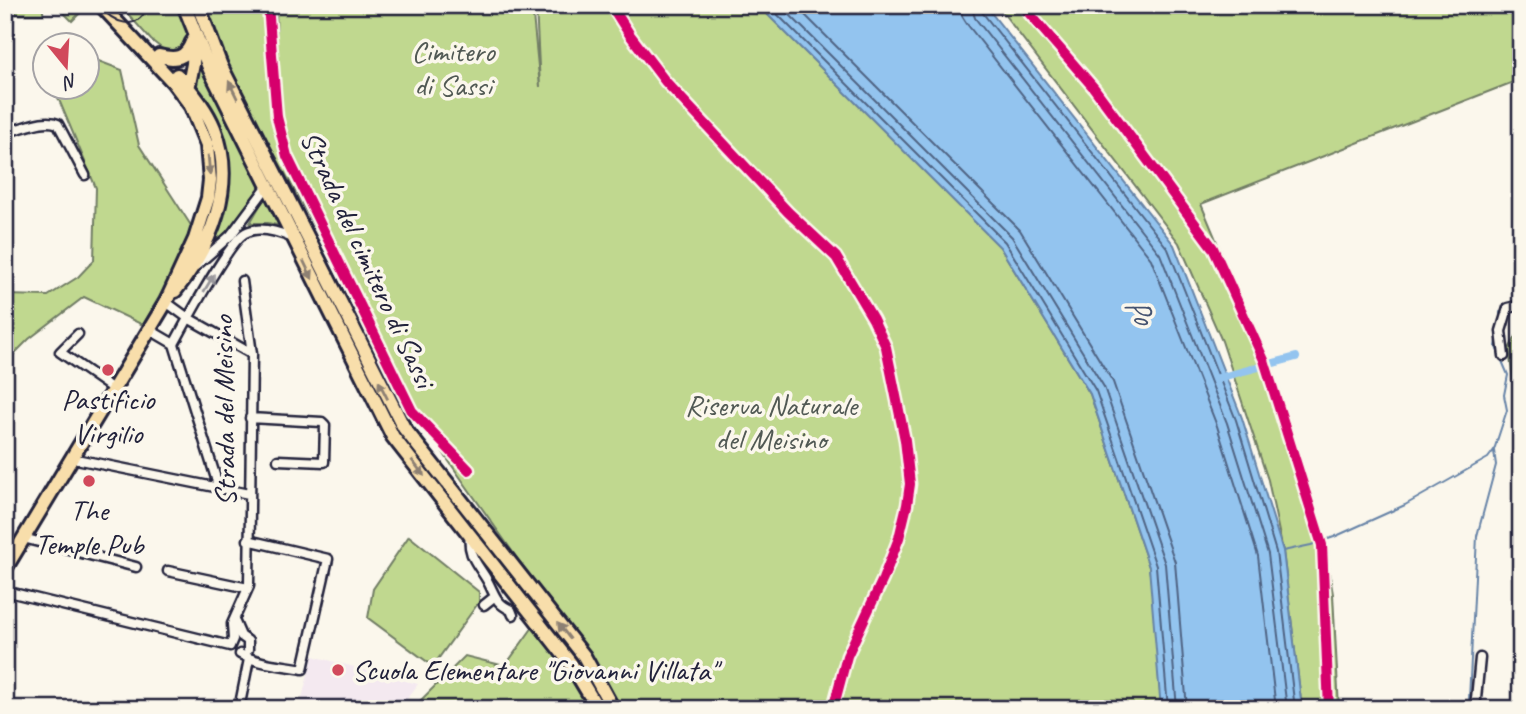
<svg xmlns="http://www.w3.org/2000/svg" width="1526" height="714" font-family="Caveat,sans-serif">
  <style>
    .built { fill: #f4e9f0 }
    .green { fill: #c0d88f; stroke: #717d65; stroke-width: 2 }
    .water { fill: #93c4ef; stroke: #6683a7; stroke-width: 2 }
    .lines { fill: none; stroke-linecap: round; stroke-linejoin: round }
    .shore { stroke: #4f6383; stroke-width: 2 }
    .stream { stroke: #6683a7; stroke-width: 2 }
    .canal { stroke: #93c4ef; stroke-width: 8 }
    .street-casing { stroke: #22223b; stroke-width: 13 }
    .primary-casing { stroke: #22223b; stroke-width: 18 }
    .street { stroke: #fbf7ec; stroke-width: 8 }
    .primary { stroke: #f8deab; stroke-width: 12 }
    .tram { stroke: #22223b; stroke-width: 2 }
    .cycleway-casing { stroke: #fbf7ec; stroke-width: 15 }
    .cycleway { stroke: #d6006c; stroke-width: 10 }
    .oneway { fill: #8d8073 }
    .oneway2 { fill: #99979c }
    .poi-dot { fill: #d1495b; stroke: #fbf7ec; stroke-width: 2.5 }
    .labels { text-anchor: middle; stroke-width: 7; stroke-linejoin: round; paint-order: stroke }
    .park-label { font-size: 30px; fill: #515954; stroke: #fbf7ec }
    .street-label { font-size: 30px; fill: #22223b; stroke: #fbf7ec }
    .poi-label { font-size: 30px; fill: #22223b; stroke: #fbf7ec }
    .water-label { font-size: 32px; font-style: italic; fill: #445371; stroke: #fbf7ec }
  </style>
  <rect width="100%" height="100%" fill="#fbf7ec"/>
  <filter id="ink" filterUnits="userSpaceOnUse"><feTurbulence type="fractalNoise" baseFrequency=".0143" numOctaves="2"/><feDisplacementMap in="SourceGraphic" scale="14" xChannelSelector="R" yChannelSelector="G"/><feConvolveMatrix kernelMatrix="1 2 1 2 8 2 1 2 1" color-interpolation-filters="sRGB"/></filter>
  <g filter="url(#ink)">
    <path class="built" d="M313 656 418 684 400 709H299Z"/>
    <path class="green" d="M15 5H43V14H15Z
      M56 5H88L72 21Z
      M120 5H180L190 36 187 48 169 54 151 40Z
      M205 5H267L279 116 276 5H532L540 87 536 5H758L1000 247 1090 394 1149 567 1154 605 1161 709H623L448 460 413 407 233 78Z
      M997 5H1521V79L1201 204 1270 368 1324 541 1333 594 1339 709H1302L1283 551 1268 480 1222 341 1179 243Z
      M88 57 122 70 139 145 192 227 170 278 143 325 84 297 29 339 5 363V295L48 296 78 277 94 260 96 188 54 88H88Z
      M200 62 261 186 242 216 216 242C217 231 224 218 226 206 234 162 225 118 193 86L198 75Z
      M266 195 281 226 268 223H250Z
      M1521 328V388H1514L1509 349Z
      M409 536 479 592V602L433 666 368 618 373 589Z
      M533 627 558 654 593 709H412L465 656 505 666Z"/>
    <path class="water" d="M758 5H985L1174 245 1242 418 1283 551 1302 709H1161L1149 567 1090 394 1000 247Z"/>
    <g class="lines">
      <path class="shore" d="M768 5 1005 242 1096 391 1156 566 1168 709
        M780 5 1012 237 1104 387 1165 564 1177 709
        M795 5 1020 230 1113 382 1175 562 1187 709
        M961 5 962 16 967 24 1151 259 1217 426 1258 556 1276 709
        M971 5 975 18 1160 254 1227 423 1268 554 1287 709
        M980 5 982 12 1168 249 1236 420 1276 552 1295 709"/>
      <path class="stream" d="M1500 321V312
        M1283 551 1311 545 1334 537 1405 505 1488 458 1494 450 1507 410 1504 395 1508 375 1496 347 1498 334
        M1467 709 1469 700 1477 536 1496 465 1494 451"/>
      <path class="canal" d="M1218 378 1296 357"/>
      <g class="street-casing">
        <path id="street" d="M268 5 277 117 287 156 412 411 469 470
          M5 132C21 130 43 117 58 124L85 175
          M197 265 231 235 269 184
          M166 302 188 318 252 354
          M150 330 174 344
          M78 334 60 352 113 389
          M174 344C185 324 229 241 245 233 259 225 279 232 293 238
          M174 344 219 488
          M1504 356 1501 331 1508 308 1521 305
          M250 418 322 422 325 425 324 462 278 460
          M71 458 249 494
          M470 534C467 555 477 563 487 580 495 594 495 603 511 610L513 615
          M23 538 136 567
          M168 571 248 588
          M5 591 230 646
          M484 605 494 597
          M234 620 241 636 248 641V650
          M230 646 233 639 232 624 249 586 252 354 242 281
          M240 654C259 664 282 665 303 669L328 559 248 540
          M239 709 249 659
          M1475 709 1480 658"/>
      </g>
      <g class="primary-casing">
        <path id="primary" d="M184 5 210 70 393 437 571 664 598 709
          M198 5 221 66 404 428 584 656 613 709
          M159 56C175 60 186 59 192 42
          M187 94 193 64 194 39
          M175 291C211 246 237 185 214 128 206 108 192 91 177 75
          M5 569 166 302 195 239 208 198 210 180 207 145 191 106 173 82 101 5"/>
      </g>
      <use href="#street" class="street"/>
      <use href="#primary" class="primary"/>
      <path class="tram" d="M98 5C113 22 137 35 148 5"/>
      <g class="cycleway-casing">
        <path id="cycleway" d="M268 5 277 117 287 156 412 411 469 470
          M611 5 630 35 665 81 788 212 836 257 873 319 886 347 905 440 910 484 907 505 899 538 883 579 847 656 833 709
          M1022 5 1094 88 1213 248 1264 360 1322 545 1329 709"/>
      </g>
      <use href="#cycleway" class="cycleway"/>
    </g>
    <defs><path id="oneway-solid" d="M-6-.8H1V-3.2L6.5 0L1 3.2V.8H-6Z" transform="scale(1.75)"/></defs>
    <g class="oneway">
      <use href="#oneway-solid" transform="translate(233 90) rotate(-116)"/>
      <use href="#oneway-solid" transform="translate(209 165) rotate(85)"/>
      <use href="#oneway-solid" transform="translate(308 270) rotate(64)"/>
      <use href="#oneway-solid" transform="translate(383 390) rotate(-117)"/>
      <use href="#oneway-solid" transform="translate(418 468) rotate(52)"/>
      <use href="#oneway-solid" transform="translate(564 631) rotate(-128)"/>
    </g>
    <use class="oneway2" href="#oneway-solid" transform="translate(209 283) rotate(-59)"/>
  </g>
  <g class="poi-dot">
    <circle cx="108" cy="370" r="7"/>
    <circle cx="89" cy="481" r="7"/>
    <circle cx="338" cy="670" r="7"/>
  </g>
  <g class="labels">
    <g class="park-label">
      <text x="453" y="61">Cimitero<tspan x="453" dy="34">di Sassi</tspan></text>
      <text x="771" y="415">Riserva Naturale<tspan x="771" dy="34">del Meisino</tspan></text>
    </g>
    <g class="street-label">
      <text transform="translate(368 259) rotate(65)" y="10">Strada del cimitero di Sassi</text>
      <text transform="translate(224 411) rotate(-91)" y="10">Strada del Meisino</text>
    </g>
    <g class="poi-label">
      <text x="108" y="409">Pastificio<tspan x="108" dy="34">Virgilio</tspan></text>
      <text x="89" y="520">The<tspan x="89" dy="34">Temple Pub</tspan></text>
      <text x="352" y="680" text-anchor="start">Scuola Elementare "Giovanni Villata"</text>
    </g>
    <g class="water-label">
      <text transform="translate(1140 310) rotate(60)" y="11">Po</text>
    </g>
  </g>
  <rect width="1526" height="714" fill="none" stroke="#fbf7ec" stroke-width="28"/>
  <rect x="14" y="14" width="1498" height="686" fill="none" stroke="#22223b" stroke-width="2.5" filter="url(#ink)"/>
  <g transform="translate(66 66) rotate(162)"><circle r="33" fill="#fbf7ec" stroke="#a4a2a5" stroke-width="2"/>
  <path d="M0-5L12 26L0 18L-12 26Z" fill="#d1495b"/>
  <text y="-10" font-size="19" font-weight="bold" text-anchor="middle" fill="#22223b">N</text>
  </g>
</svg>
